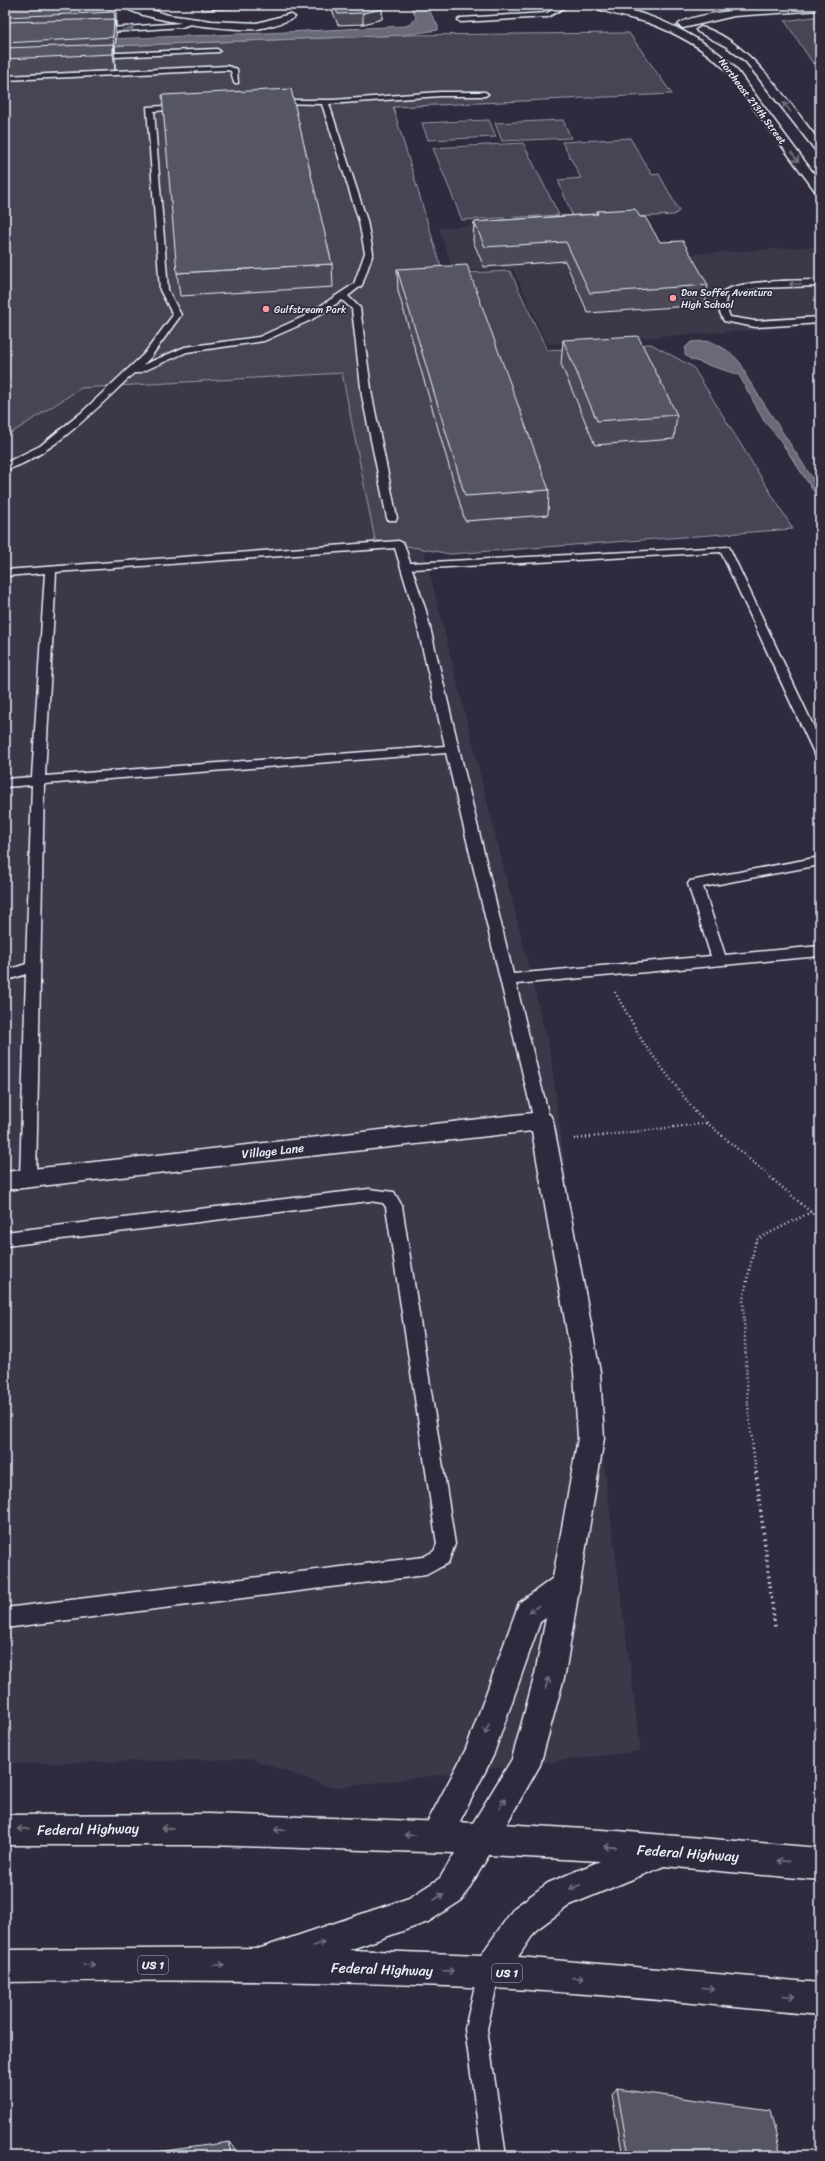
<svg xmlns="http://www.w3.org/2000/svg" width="825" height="2161" font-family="Sriracha,sans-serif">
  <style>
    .built { fill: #3b3749 }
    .green { fill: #464455; stroke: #979aa6 }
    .water { fill: #696978; stroke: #9c9fab }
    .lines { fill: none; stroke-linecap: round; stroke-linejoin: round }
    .service-casing { stroke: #e8f1f8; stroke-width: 3 }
    .minor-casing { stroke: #e8f1f8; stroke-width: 3 }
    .tertiary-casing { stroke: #e8f1f8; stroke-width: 3 }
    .primary-casing { stroke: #e8f1f8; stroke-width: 3 }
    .path-far1 { stroke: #e8f1f8; stroke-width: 2.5; stroke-dasharray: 1 3; stroke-linecap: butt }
    .path { stroke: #e8f1f8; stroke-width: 3.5; stroke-dasharray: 1.5 4; stroke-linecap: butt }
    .service { fill: #2f2a3d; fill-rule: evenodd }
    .minor { fill: #2f2a3d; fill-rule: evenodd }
    .tertiary { fill: #2f2a3d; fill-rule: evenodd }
    .primary { fill: #2f2a3d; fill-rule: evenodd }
    .wall { fill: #4b4957; stroke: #e8f1f8 }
    .shaded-wall { fill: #3d3c47; stroke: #e8f1f8 }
    .building { fill: #575565; stroke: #e8f1f8 }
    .oneway { stroke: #70707e }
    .poi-dot { fill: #ff9aa2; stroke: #2f2a3d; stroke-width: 1.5 }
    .labels { text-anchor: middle; stroke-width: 3.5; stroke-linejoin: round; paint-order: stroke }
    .far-street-label { font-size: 10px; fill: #e8f1f8; stroke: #2f2a3d }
    .far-poi-label { font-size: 10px; fill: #e8f1f8; stroke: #2f2a3d; text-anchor: start }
    .shield { fill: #2f2a3d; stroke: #b0b5c0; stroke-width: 1 }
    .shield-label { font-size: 11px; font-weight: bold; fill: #e8f1f8 }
    .street-label { font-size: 12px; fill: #e8f1f8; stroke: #2f2a3d }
    .near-street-label { font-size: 14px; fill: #e8f1f8; stroke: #2f2a3d }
  </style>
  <rect width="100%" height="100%" fill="#2f2a3d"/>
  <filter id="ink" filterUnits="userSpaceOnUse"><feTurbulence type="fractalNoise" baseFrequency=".025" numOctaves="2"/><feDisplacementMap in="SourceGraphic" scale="8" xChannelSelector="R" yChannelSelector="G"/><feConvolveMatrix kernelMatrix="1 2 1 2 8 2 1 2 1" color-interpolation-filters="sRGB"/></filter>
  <g filter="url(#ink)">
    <path class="built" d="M630 36 663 95 368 110 396 439 550 1051 641 1751 332 1788 252 1759 5 1764V50Z
      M574 220 595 260 820 246V326L547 344 513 269 453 271 439 228Z"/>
    <path class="green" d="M820 16V74L785 21Z
      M629 33 672 94 393 107 443 274 510 271 547 350 651 344 693 367 793 529 450 554 375 540 342 373 81 388 5 437V50L404 35Z
      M489 120 496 137 428 140 422 123Z
      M563 120 571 138 502 141 495 123Z
      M630 138 652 175 659 174 679 211 674 215 574 220 558 180 581 178 562 142Z
      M523 143 559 215 462 220 433 148Z"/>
    <path class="water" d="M410 5H426L438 26V30L404 35 5 50V43L266 33 406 26 412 23 416 17Z
      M710 341C726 349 742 358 746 376L820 490V501L778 437 764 421 739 375 690 359 685 355V348L691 342Z"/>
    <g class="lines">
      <g class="service-casing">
        <path id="service" d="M561 5H569L548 17 461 22 458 20 461 18 547 13Z
          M191 20 193 21V23L182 27 96 33 93 31 96 29 181 23Z
          M217 49 220 51 219 52 94 58 91 56 94 54Z
          M227 66 237 69 238 83H234L231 71 227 70 5 80V76Z
          M440 92H485L488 94 485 96H440L329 104 367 221 373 253 362 285 348 296 360 308 372 396 397 518 396 520H388L387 518 362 396 352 309 342 300 311 320 264 341 187 352 139 373H134C101 404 49 459 5 470V463L40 446 81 413 144 354 173 315 160 290 147 107 183 105 187 107 183 109 154 111 168 290 181 315 150 358 143 365 185 347 259 337 305 316 354 284 365 253 359 221 322 104 273 103 269 101 271 100H333Z
          M820 280V286L757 288 726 297 725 304 730 317 755 321 820 317V323L755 327 724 321 716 304 718 295C734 279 797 281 820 280Z
          M399 541 404 544 410 563 729 547 820 740V757L814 753 721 552 412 569 426 611 513 974 711 956 688 884 690 881 820 857V865L703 887 725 955 820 946V956L516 984 550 1121 547 1125 542 1127 537 1125 534 1121 446 753 44 784 36 1178 34 1183 28 1184 22 1183 20 1178 26 974 5 981V971L26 964 32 785 5 787V779L32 777 45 573 5 576V570ZM395 548 414 611 445 746 45 776 56 572Z
          M369 1189 394 1192 402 1206 455 1544 448 1563 426 1575 5 1628V1608L423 1557 434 1551 437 1544 386 1207 383 1203 369 1201 5 1246V1232Z
          M489 1961 497 1964 500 1972 487 2029 506 2156H482L465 2029 478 1972 481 1964Z"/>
      </g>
      <g class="minor-casing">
        <path id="minor" d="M122 5H135L168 15 212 21 257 23 290 14 295 17C291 21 264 28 257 29 234 31 137 21 122 5Z
          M542 1112 550 1115 553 1121 600 1372 604 1438 565 1674 540 1765 493 1848 482 1853 471 1848 466 1837 471 1826 512 1759 535 1674 546 1618 540 1622 493 1756 447 1847 436 1852 425 1847 420 1836 466 1749 519 1603 553 1578 578 1438 574 1372 532 1131 5 1190V1172Z"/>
      </g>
      <g class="tertiary-casing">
        <path id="tertiary" d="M590 5C639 5 697 33 733 65L820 182V193L816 192 725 69C702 47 677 33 646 22 636 19 596 11 590 5Z
          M820 5V10L734 16 683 28 678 25C692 10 797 5 820 5Z
          M701 27C749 39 790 105 820 142V152L816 151 746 62 727 47 698 32 696 30Z"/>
      </g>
      <g class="primary-casing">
        <path id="primary" d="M209 1814 478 1823 482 1821 487 1823 617 1831 820 1848V1880L664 1866 570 1905 536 1930 518 1957 820 1983V2015C723 2006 627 1996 530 1990 355 1980 180 1979 5 1982V1950L261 1948 409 1898 440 1878 455 1853 209 1845H5V1815ZM489 1855 600 1861 548 1883 514 1908 481 1955 349 1950 428 1922 462 1900Z"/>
      </g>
      <path class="path-far1" d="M615 992 644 1044 697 1114 820 1220
        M574 1139 708 1123
        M756 1473 748 1406 743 1299 756 1240 811 1212"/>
      <path class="path" d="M756 1472 775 1627"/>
      <use href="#service" class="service"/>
      <use href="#minor" class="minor"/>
      <use href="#tertiary" class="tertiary"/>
      <use href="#primary" class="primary"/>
    </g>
    <path class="wall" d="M5 5H116V27H115L116 34 115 52H114L115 59V70L5 75Z
      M201 5H249V8L202 10Z
      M330 5H380L382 9V19L363 24 338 25Z
      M597 211 640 217 660 242 708 285 705 305 588 313 565 261 484 267 473 241 474 222 596 214Z
      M332 264 333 287 180 296 177 273Z
      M397 269 549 490 548 515 465 521 398 291Z
      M563 340 677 415 674 439 595 445 561 364Z
      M617 2089 781 2156H623L612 2095Z"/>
    <path class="shaded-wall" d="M114 5H116V27L114 12Z
      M382 9V19L363 24V13Z
      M114 19 116 34 115 52 113 37Z
      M113 44 115 59V70L113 54Z
      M230 2142 234 2147V2156H230Z"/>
    <path class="building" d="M5 5H114V12L5 17Z
      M334 5H380L382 9 363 13 338 14Z
      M114 19 113 37 5 43V22Z
      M113 44V54L5 59V48Z
      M291 89 332 264 177 273 162 95Z
      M635 209 640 217H645L660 242 683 241 708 285 590 293 566 242 485 247 474 222 598 214 597 211Z
      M467 265 549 490 465 496 397 269Z
      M638 336 677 415 597 421 563 340Z
      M617 2089 770 2110 781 2156H629Z
      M230 2142V2156H128Z"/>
    <defs><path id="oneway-shaft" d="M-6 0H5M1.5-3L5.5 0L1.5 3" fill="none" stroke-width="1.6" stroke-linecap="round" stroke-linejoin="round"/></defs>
    <g class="oneway">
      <use href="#oneway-shaft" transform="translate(128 29) rotate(-7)"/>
      <use href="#oneway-shaft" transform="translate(787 107) rotate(-129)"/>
      <use href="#oneway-shaft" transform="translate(795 157) rotate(54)"/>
      <use href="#oneway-shaft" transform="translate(795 284) rotate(177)"/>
      <use href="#oneway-shaft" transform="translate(534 1609) rotate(143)"/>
      <use href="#oneway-shaft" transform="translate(547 1683) rotate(-75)"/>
      <use href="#oneway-shaft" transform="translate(487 1729) rotate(110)"/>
      <use href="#oneway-shaft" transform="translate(502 1804) rotate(-59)"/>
      <use href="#oneway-shaft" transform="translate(167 1828) rotate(-179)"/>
      <use href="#oneway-shaft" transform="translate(23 1829) rotate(179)"/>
      <use href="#oneway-shaft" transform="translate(280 1830) rotate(-179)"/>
      <use href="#oneway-shaft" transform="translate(410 1835) rotate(-178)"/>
      <use href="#oneway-shaft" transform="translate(610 1847) rotate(-176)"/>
      <use href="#oneway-shaft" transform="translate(783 1861) rotate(-174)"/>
      <use href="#oneway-shaft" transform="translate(575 1887) rotate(157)"/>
      <use href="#oneway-shaft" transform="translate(439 1897) rotate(-33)"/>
      <use href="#oneway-shaft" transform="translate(319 1944) rotate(-19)"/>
      <use href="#oneway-shaft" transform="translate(89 1965)"/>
      <use href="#oneway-shaft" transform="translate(219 1965)"/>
      <use href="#oneway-shaft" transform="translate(448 1971) rotate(2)"/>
      <use href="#oneway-shaft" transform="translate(578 1978) rotate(4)"/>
      <use href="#oneway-shaft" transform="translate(708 1988) rotate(5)"/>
      <use href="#oneway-shaft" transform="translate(789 1996) rotate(5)"/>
    </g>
  </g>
  <g class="poi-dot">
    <circle cx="673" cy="298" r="4"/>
    <circle cx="266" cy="309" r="4"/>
  </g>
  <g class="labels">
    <g class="far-street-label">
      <text transform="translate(753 101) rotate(53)" y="4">Northeast 213th Street</text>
    </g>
    <g class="far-poi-label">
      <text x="681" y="296">Don Soffer Aventura<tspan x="681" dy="12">High School</tspan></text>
      <text x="274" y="313">Gulfstream Park</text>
    </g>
    <g class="shield">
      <rect x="138" y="1956" width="30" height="18" rx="3"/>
      <rect x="492" y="1964" width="30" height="18" rx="3"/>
    </g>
    <g class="shield-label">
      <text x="153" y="1969">US 1</text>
      <text x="507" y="1977">US 1</text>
    </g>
    <g class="street-label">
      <text transform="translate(273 1151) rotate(-6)" y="4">Village Lane</text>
    </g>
    <g class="near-street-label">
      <text transform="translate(88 1829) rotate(-1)" y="5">Federal Highway</text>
      <text transform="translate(688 1853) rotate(4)" y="5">Federal Highway</text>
      <text transform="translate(382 1969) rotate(2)" y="5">Federal Highway</text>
    </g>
  </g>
  <rect width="825" height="2161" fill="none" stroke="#2f2a3d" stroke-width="20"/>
  <rect x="10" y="10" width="805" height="2141" fill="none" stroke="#e8f1f8" stroke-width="1.5" filter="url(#ink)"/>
</svg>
